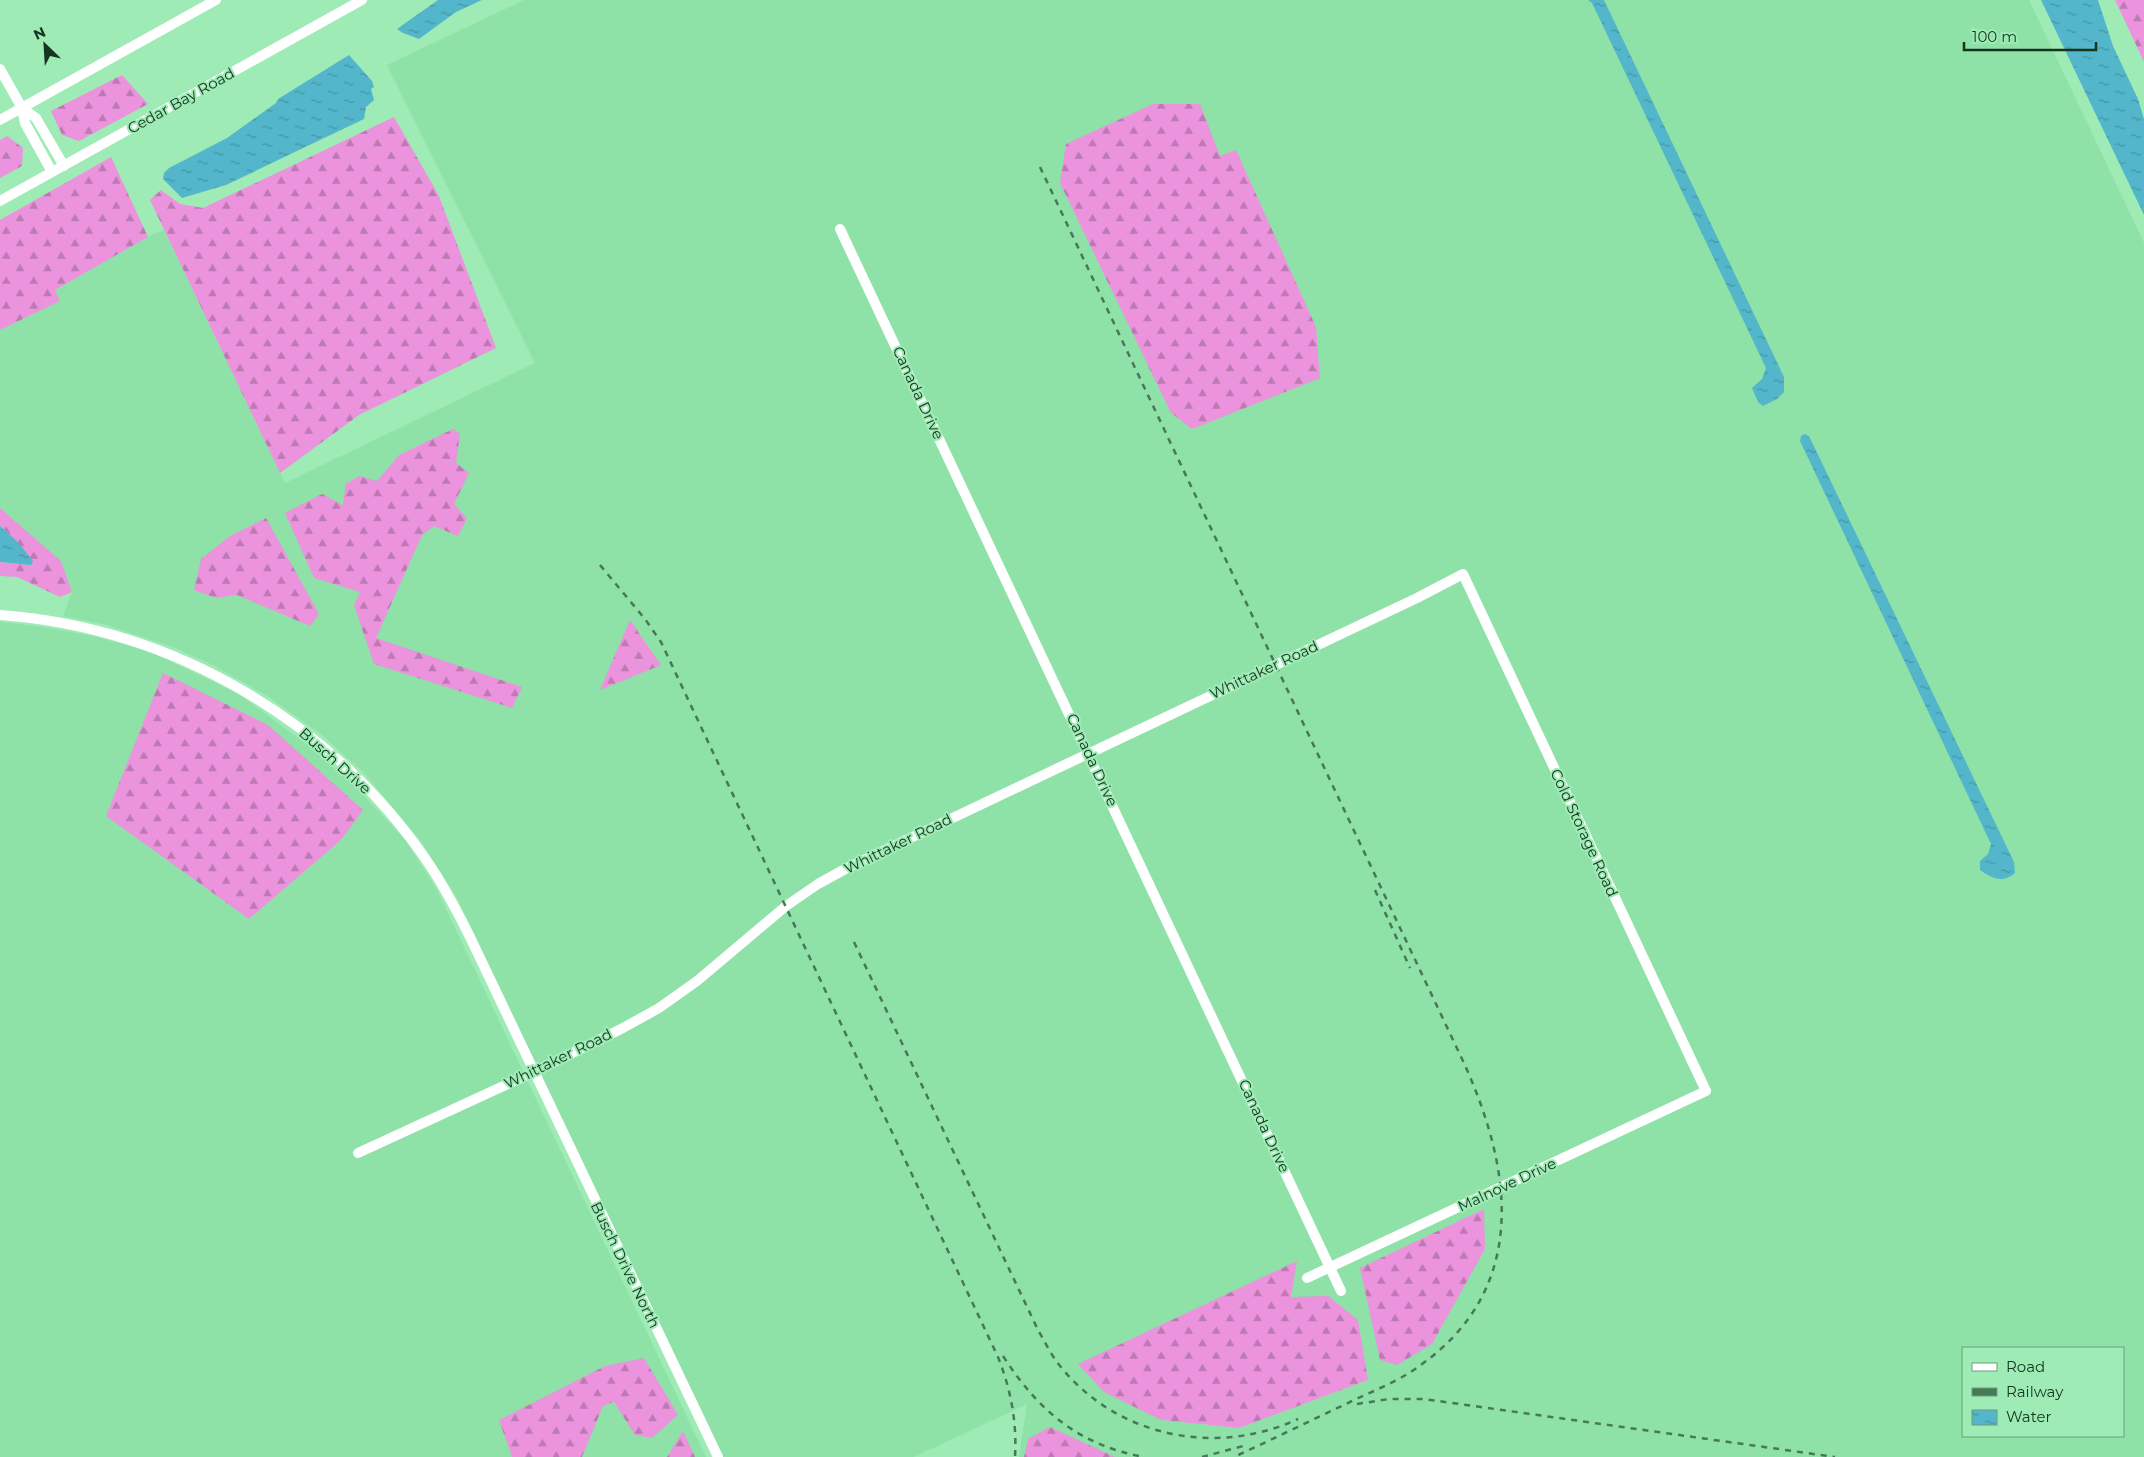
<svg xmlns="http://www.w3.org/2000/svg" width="2144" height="1457" font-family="Montserrat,sans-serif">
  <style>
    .built { fill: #8ee1a7; fill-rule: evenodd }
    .forest { fill: url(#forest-firs) }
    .water { fill: url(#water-ripples) }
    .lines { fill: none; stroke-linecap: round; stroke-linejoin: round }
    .minor { stroke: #fff; stroke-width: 10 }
    .rail { stroke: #477857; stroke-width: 2.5; stroke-dasharray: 6 6; stroke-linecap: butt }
    .labels { text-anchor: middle; stroke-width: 4; stroke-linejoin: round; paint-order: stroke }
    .street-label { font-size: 15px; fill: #153520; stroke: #9eebb5 }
  </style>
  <defs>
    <pattern id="forest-firs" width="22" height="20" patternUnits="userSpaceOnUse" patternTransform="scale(1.25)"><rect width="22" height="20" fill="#eb93dd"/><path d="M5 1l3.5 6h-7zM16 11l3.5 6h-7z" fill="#bd79b3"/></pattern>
    <pattern id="water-ripples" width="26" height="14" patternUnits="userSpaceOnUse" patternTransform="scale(1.25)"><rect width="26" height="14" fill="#53b6ca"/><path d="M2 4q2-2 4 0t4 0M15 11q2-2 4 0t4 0" fill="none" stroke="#4495a4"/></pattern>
  </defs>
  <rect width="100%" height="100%" fill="#9eebb5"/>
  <path class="built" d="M524 0H2029L2144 243V1457H1019L1027 1404 914 1457H723L457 898 420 840 365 774 322 735 269 697 211 664 175 648 107 625 63 616 72 592 61 561 0 508V330L60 301 54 291 148 237 164 230 285 483 535 363 387 65ZM1296 1261 1291 1298 1368 1380 1239 1428 1161 1420ZM1963 1348H2123V1436H1963Z
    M0 622 44 627 97 637 153 653 237 693 301 740 355 786 406 841 437 890 706 1457H0Z"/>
  <path class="forest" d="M2115 0H2144V62Z
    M122 75 148 104 79 141 62 135 51 111Z
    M1153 104H1200L1220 156 1236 150 1316 327 1320 378 1192 429 1171 413 1060 183 1066 144Z
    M394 117 439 196 496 348 359 415 280 473 150 200 161 190 180 204 203 208Z
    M7 136 23 148 22 166 0 178V140Z
    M111 157 148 237 55 290 60 301 0 330V220Z
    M453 429 460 434 456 463 469 473 454 504 467 518 458 536 434 526 422 535 376 638 522 687 512 708 374 664 354 605 360 592 314 578 285 513 322 494 343 505 346 484 359 476 377 481 399 455Z
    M0 508 61 561 72 592 60 597 17 577 0 576V562L30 565 17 541 0 526Z
    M266 518 319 614 310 626 237 595 216 598 194 590 201 559 230 536Z
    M630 620 661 665 600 690Z
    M163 673 268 725 363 810 341 840 249 919 106 816Z
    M1484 1209 1485 1249 1432 1344 1397 1365 1380 1360 1360 1268Z
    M1297 1261 1291 1297 1328 1296 1358 1320 1368 1380 1239 1428 1161 1420 1104 1392 1078 1364Z
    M644 1358 678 1415 652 1438 635 1435 614 1402 603 1406 582 1457H512L499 1420 605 1366Z
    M1050 1427 1115 1457H1024L1028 1439Z
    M683 1431 695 1457H667Z"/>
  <path class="water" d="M438 0H482L456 12 419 39 403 33 397 29Z
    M1588 0H1604L1784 377V392L1777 399 1763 406 1758 402 1752 388 1762 379 1766 368 1592 3Z
    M2041 0H2098L2113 46 2138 99 2144 119V215Z
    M349 55 372 81 374 87 371 89 374 100 366 107 364 119 226 185 182 198 163 179 164 173 169 168 227 138 276 103 278 99Z
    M1805 434 1809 436 2014 862 2015 873C2002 884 1992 878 1980 870V861L1988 854 1991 844 1800 441 1801 436Z
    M0 526 17 541 33 561 31 565 0 562Z"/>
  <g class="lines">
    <path class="minor" d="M0 69 22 108
      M0 120 216 0
      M52 172 25 123 22 108 36 118 64 166
      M0 201 362 0
      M840 229 1341 1291
      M0 615C174 628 334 722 431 867 446 890 458 913 470 937L718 1457
      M358 1153 534 1072 623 1028 659 1008 697 981 786 906 818 884 847 868 1417 598 1463 574 1706 1091 1307 1278"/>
    <path class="rail" d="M1040 167 1463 1061C1513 1170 1530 1289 1418 1367 1397 1382 1373 1391 1350 1402 1312 1420 1273 1439 1234 1457
      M600 565 645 619 661 642 998 1357C1011 1390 1017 1422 1015 1457
      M1375 890 1410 968
      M854 942 1038 1330C1045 1342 1051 1355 1060 1366 1117 1437 1216 1457 1298 1419
      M1003 1356C1038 1410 1078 1445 1144 1457
      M1357 1404 1389 1399H1424L1835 1457
      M1202 1457 1243 1446"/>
  </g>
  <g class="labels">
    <g class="street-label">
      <text transform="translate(181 101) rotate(-29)" y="5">Cedar Bay Road</text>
      <text transform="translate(918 393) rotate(65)" y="5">Canada Drive</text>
      <text transform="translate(1264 670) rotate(-25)" y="5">Whittaker Road</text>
      <text transform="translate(1092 760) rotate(65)" y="5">Canada Drive</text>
      <text transform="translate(335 761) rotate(42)" y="5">Busch Drive</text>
      <text transform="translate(1584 833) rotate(65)" y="5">Cold Storage Road</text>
      <text transform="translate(898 844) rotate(-26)" y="5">Whittaker Road</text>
      <text transform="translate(558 1059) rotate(-26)" y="5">Whittaker Road</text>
      <text transform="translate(1264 1126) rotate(65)" y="5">Canada Drive</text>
      <text transform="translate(1507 1185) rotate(-25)" y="5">Malnove Drive</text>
      <text transform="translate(625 1265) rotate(64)" y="5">Busch Drive North</text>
    </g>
  </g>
  <rect x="1962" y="1347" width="162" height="90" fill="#9eebb5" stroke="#67a279"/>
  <rect x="1972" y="1363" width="25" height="8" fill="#ffffff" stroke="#67a279"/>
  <text x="2006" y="1372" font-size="15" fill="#153520">Road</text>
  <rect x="1972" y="1388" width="25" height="8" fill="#477857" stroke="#67a279"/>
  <text x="2006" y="1397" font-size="15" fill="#153520">Railway</text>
  <rect x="1972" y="1410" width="25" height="15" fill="url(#water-ripples)" stroke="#67a279"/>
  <text x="2006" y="1422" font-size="15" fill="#153520">Water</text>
  <g transform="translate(45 45) rotate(335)" stroke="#9eebb5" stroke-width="4" paint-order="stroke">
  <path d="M0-4L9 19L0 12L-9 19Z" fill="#153520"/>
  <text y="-8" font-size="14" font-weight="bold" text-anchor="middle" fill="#153520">N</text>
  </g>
  <path d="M1964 42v8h132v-8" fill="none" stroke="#153520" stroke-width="2.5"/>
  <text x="1972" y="42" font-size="15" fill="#153520" stroke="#9eebb5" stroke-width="4" paint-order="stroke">100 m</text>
</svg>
